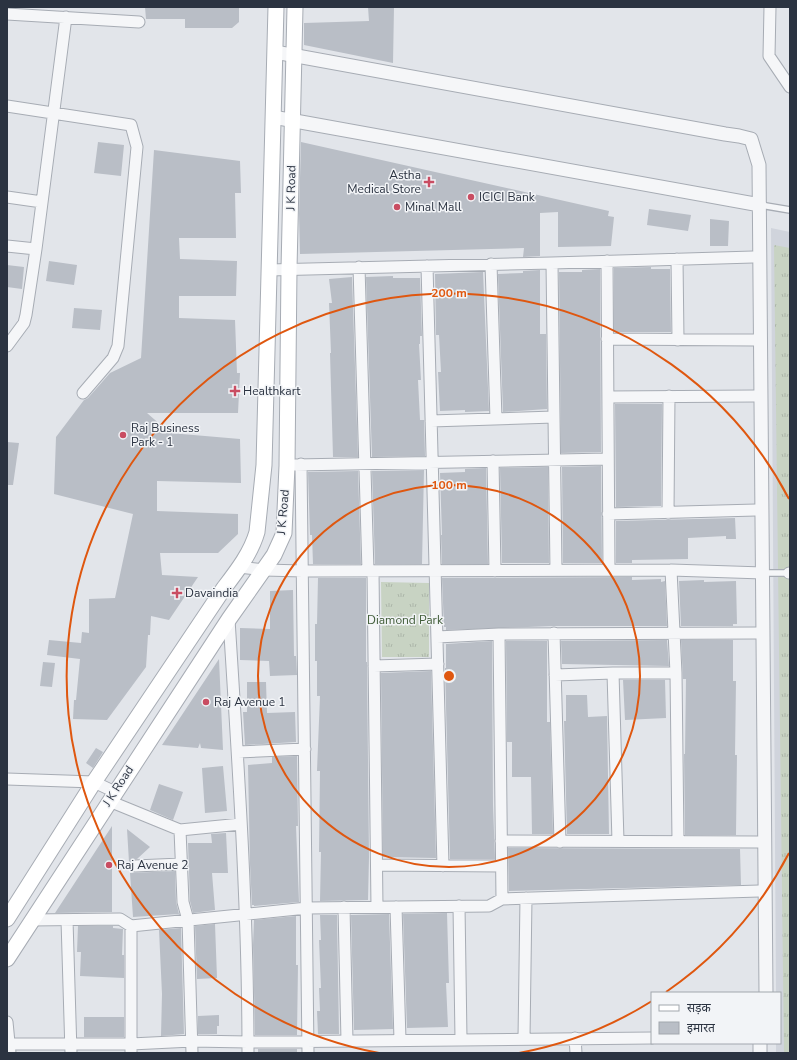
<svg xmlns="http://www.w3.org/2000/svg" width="797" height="1060" font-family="'Nunito Sans','Noto Sans Devanagari',sans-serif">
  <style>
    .built { fill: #d0d4dc }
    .grass { fill: url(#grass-tufts) }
    .building { fill: #b9bec6 }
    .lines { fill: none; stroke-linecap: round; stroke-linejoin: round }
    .service-casing { stroke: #a7acb4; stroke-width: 8 }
    .minor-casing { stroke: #a7acb4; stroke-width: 13 }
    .tertiary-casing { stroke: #a7acb4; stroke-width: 15 }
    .secondary-casing { stroke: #a7acb4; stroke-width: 17 }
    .service { stroke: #f5f6f8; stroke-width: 5.5 }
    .minor { stroke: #f5f6f8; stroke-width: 11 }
    .tertiary { stroke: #f5f6f8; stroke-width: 13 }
    .secondary { stroke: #fff; stroke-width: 15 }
    .ring { fill: none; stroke: #df570f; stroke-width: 2 }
    .poi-dot { fill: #c94d62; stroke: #f2f4f7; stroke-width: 1.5 }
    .labels { text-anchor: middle; stroke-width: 3; stroke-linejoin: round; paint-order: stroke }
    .poi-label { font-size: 12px; fill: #2b3341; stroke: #f2f4f7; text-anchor: start }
    .street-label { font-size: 12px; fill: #2b3341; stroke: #f2f4f7 }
    .park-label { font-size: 12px; fill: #405c38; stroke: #f2f4f7 }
    .centre { fill: #df570f; stroke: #f2f4f7; stroke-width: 2 }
    .ring-label { font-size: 12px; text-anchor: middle; font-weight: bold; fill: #df570f; stroke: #f2f4f7; stroke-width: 3; stroke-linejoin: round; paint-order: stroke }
  </style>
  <defs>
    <pattern id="grass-tufts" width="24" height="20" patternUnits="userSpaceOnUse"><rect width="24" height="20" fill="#c8d3c3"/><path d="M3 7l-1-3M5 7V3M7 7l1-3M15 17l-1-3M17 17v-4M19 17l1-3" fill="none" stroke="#acb6a9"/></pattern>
  </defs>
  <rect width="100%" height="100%" fill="#e2e5ea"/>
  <path class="built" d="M771 228 790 232V1053H776V1043H780V993H776Z"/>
  <path class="grass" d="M774 245 790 248V1053H784Z
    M381 582 429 583V657H382Z"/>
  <path class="building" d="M145 7H239V22L232 28H185V19H146Z
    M368 7H394L393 63 304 45V23L369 21Z
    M98 142 124 145 121 176 94 173Z
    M301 142 609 211 608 216 614 217 611 246 558 247V212L540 213V256L523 257 524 248 300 254 299 214Z
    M154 150 240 161 241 193H235L236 238H179L180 259 237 261 236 296H179V318L235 320 237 373H240L238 413H147L170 433 240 439 241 483 157 481V511L238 514V534L218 553H160L162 575 198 577 169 620 151 616 150 635H148L146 667 107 720 73 719 74 700H76L80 659 47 655 49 640 81 643 82 632 89 633V599L115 598 133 514 54 494 56 437 84 400 88 398 110 373 141 358Z
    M649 209 691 215 688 231 647 225Z
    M710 219 729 221 728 246H710Z
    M49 261 77 265 74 285 46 281Z
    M7 265 24 267 22 289 7 287Z
    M651 267V269H670L671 332H614V268Z
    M600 269 601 452 561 453 559 272H582V270Z
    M540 270V334H546L547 409 503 412 498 274 523 273V271Z
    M483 272 489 411 465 412V410L440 411 438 372H441L439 335H436L435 274Z
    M393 276V278H420L422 336H420V344H419L421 380H418L420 420H424L425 456 372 457 366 277Z
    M352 277 358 457H333L330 353H331L329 303H332L329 279Z
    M74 308 102 310 100 330 72 328Z
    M615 404H662L661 506 616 507Z
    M7 442 19 443 13 485H7Z
    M601 466 602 563H563L562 467Z
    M548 467 549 563H502L500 468Z
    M486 468 488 564H442L441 535H442L440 473 465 472V469Z
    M424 470 422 564H375L372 471Z
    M358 471 361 564H313L312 535H310L308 472Z
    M735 518 736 539H726V536L688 538V559L632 560V563H616V521Z
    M632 577V580L661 579V582L665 581 667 626H554L446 630V627H444L442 578Z
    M318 578H366V662H367L369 857 368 900 320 901 321 852H319L320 771H317L320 696H317V661H315V624H317Z
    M704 580V582L736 581 737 624H733V626H681L679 581Z
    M293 590 294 656H296L297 675 270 676 269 661 240 660V628L270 629V591Z
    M667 640 669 666 562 664 561 641Z
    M681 640H733V681H736L735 755H737L736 835H685L684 754H685L686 679H683Z
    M492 641 493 805 495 859H450L445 668H446V644Z
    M506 641H547V722H550L553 834H532L531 777H512V742H507Z
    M219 659 223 750 201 748 200 743 198 748 162 745Z
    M43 662 55 663 52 687 40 686Z
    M431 671 436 858 383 857 381 673Z
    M623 680H665L666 718 625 720Z
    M247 682H266L267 713 295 712 296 742 245 745 243 712H247Z
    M566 695H587L588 717 607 716 609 834H567L564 721H566Z
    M96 748 103 752 93 768 86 763Z
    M297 756 298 826H296L299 902 254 906V905H252L250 864 248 765 272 763V757Z
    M223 766 227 811 205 813 202 768Z
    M159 784 183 792 173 820 150 810Z
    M112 826V912L55 913Z
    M127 829 150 847 137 859 132 860 129 862Z
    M226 833 228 873H212L215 910 193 913 190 901 188 843H212L211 834Z
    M508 848 740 849 741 885 509 891Z
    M175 871 176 902 179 914 133 917 130 873Z
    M447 913 449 983H446L448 1027 407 1028 403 914Z
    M389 914 393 1029 354 1030 351 915Z
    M320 915H337L339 1034H318L317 1011H320L319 988H321L319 940H321Z
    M296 916V965H298L297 1035H255L253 945 254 920Z
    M215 924 217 978 197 979 195 926Z
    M78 926H113V928L123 929 122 955H124V978L80 976 81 952H77Z
    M181 928 184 1034 161 1036 162 994 159 930Z
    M219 1015V1026H217V1034H198V1016Z
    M84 1017H124V1037H84Z
    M258 1049H297V1053H258Z"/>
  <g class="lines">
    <g class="service-casing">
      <path id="service" d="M760 205 790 210
        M763 573H789"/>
    </g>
    <g class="minor-casing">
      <path id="minor" d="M770 7 769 56 790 87
        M7 14 139 22
        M7 106 131 125 137 147 118 346 113 358 83 393
        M7 197 42 202
        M7 246 36 249 66 17
        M677 259 678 340
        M607 261 609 570
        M552 263 556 570
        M491 264 496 419
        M427 266 443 866
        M359 267 368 571
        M269 270 552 263 753 257
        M607 339 754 340
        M7 346 24 323 26 315 36 249
        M608 397 755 396
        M431 421 554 417
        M493 461 495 571
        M301 464 308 1053
        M295 465 608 459
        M668 513 669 396
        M608 514 756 510
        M239 567 264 570 303 571 671 570 763 573
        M671 570 676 673 678 841
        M373 571 377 907
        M789 573H790
        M229 619C238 763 248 908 248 1053
        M554 633 560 842
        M499 634 502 899
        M437 637 499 634 757 633
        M374 666 438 664
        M613 673 618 841
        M555 675 613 673H676
        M238 752 305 749
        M7 779 94 782 115 792
        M109 801 180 830 241 824
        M180 830 183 902 188 920 192 1053
        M501 841 758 842
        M377 865 501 866
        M135 866 181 864
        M459 906 461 1039
        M344 907 347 1041
        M396 907 400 1040
        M31 920 120 919 131 926 307 908 489 906 502 899 759 891
        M67 920 71 1053
        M131 926V1053
        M7 1022 10 1053
        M524 1038 526 898
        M575 1038 576 1053
        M7 1044H131L192 1041 248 1042 652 1038"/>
    </g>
    <g class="tertiary-casing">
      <path id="tertiary" d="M275 52 725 134 739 136 751 139 759 165 766 993
        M273 117 760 205
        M760 1043V1053"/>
    </g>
    <g class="secondary-casing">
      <path id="secondary" d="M7 919 94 782 224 588C237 571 251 553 257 532L264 465 276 7
        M7 959 229 619 274 555 284 533 287 466 289 269 295 7"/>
    </g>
    <use href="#service" class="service"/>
    <use href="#minor" class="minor"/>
    <use href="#tertiary" class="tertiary"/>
    <use href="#secondary" class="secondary"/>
  </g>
  <g class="ring">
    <circle cx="449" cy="676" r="191"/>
    <path d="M789 853A383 383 0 0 1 666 992M652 1001A383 383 0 0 1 519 1053M379 1053A383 383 0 1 1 789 499"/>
  </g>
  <g class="poi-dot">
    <path d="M427 176h4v4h4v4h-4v4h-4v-4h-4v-4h4z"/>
    <circle cx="471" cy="197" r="4"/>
    <circle cx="397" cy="207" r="4"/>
    <path d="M233 385h4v4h4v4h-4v4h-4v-4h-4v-4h4z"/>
    <circle cx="123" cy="435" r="4"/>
    <path d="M175 587h4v4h4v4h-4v4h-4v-4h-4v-4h4z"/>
    <circle cx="206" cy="702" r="4"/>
    <circle cx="109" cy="865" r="4"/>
  </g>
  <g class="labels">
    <g class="poi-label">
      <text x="421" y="179" text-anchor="end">Astha<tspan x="421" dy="14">Medical Store</tspan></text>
      <text x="479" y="201">ICICI Bank</text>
      <text x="405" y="211">Minal Mall</text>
      <text x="243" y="395">Healthkart</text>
      <text x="131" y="432">Raj Business<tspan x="131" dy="14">Park - 1</tspan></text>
      <text x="185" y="597">Davaindia</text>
      <text x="214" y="706">Raj Avenue 1</text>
      <text x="117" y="869">Raj Avenue 2</text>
    </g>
    <g class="street-label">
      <text transform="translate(291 188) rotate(-89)" y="4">J K Road</text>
      <text transform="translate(283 512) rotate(-85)" y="4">J K Road</text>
      <text transform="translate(118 786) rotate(-57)" y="4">J K Road</text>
    </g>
    <g class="park-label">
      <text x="405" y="624">Diamond Park</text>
    </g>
  </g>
  <circle cx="449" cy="676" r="6" class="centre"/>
  <g class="ring-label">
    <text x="449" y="297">200 m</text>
    <text x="449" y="489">100 m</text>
  </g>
  <rect width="797" height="1060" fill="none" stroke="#2b3341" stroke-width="16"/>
  <rect x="651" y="992" width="130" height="52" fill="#f2f4f7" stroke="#a2a7ae"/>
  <rect x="659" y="1005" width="20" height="6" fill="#ffffff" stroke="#a2a7ae"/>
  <text x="687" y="1012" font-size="12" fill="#2b3341">सड़क</text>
  <rect x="659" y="1022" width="20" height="12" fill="#b9bec6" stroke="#a2a7ae"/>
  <text x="687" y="1032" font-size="12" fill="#2b3341">इमारत</text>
</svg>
